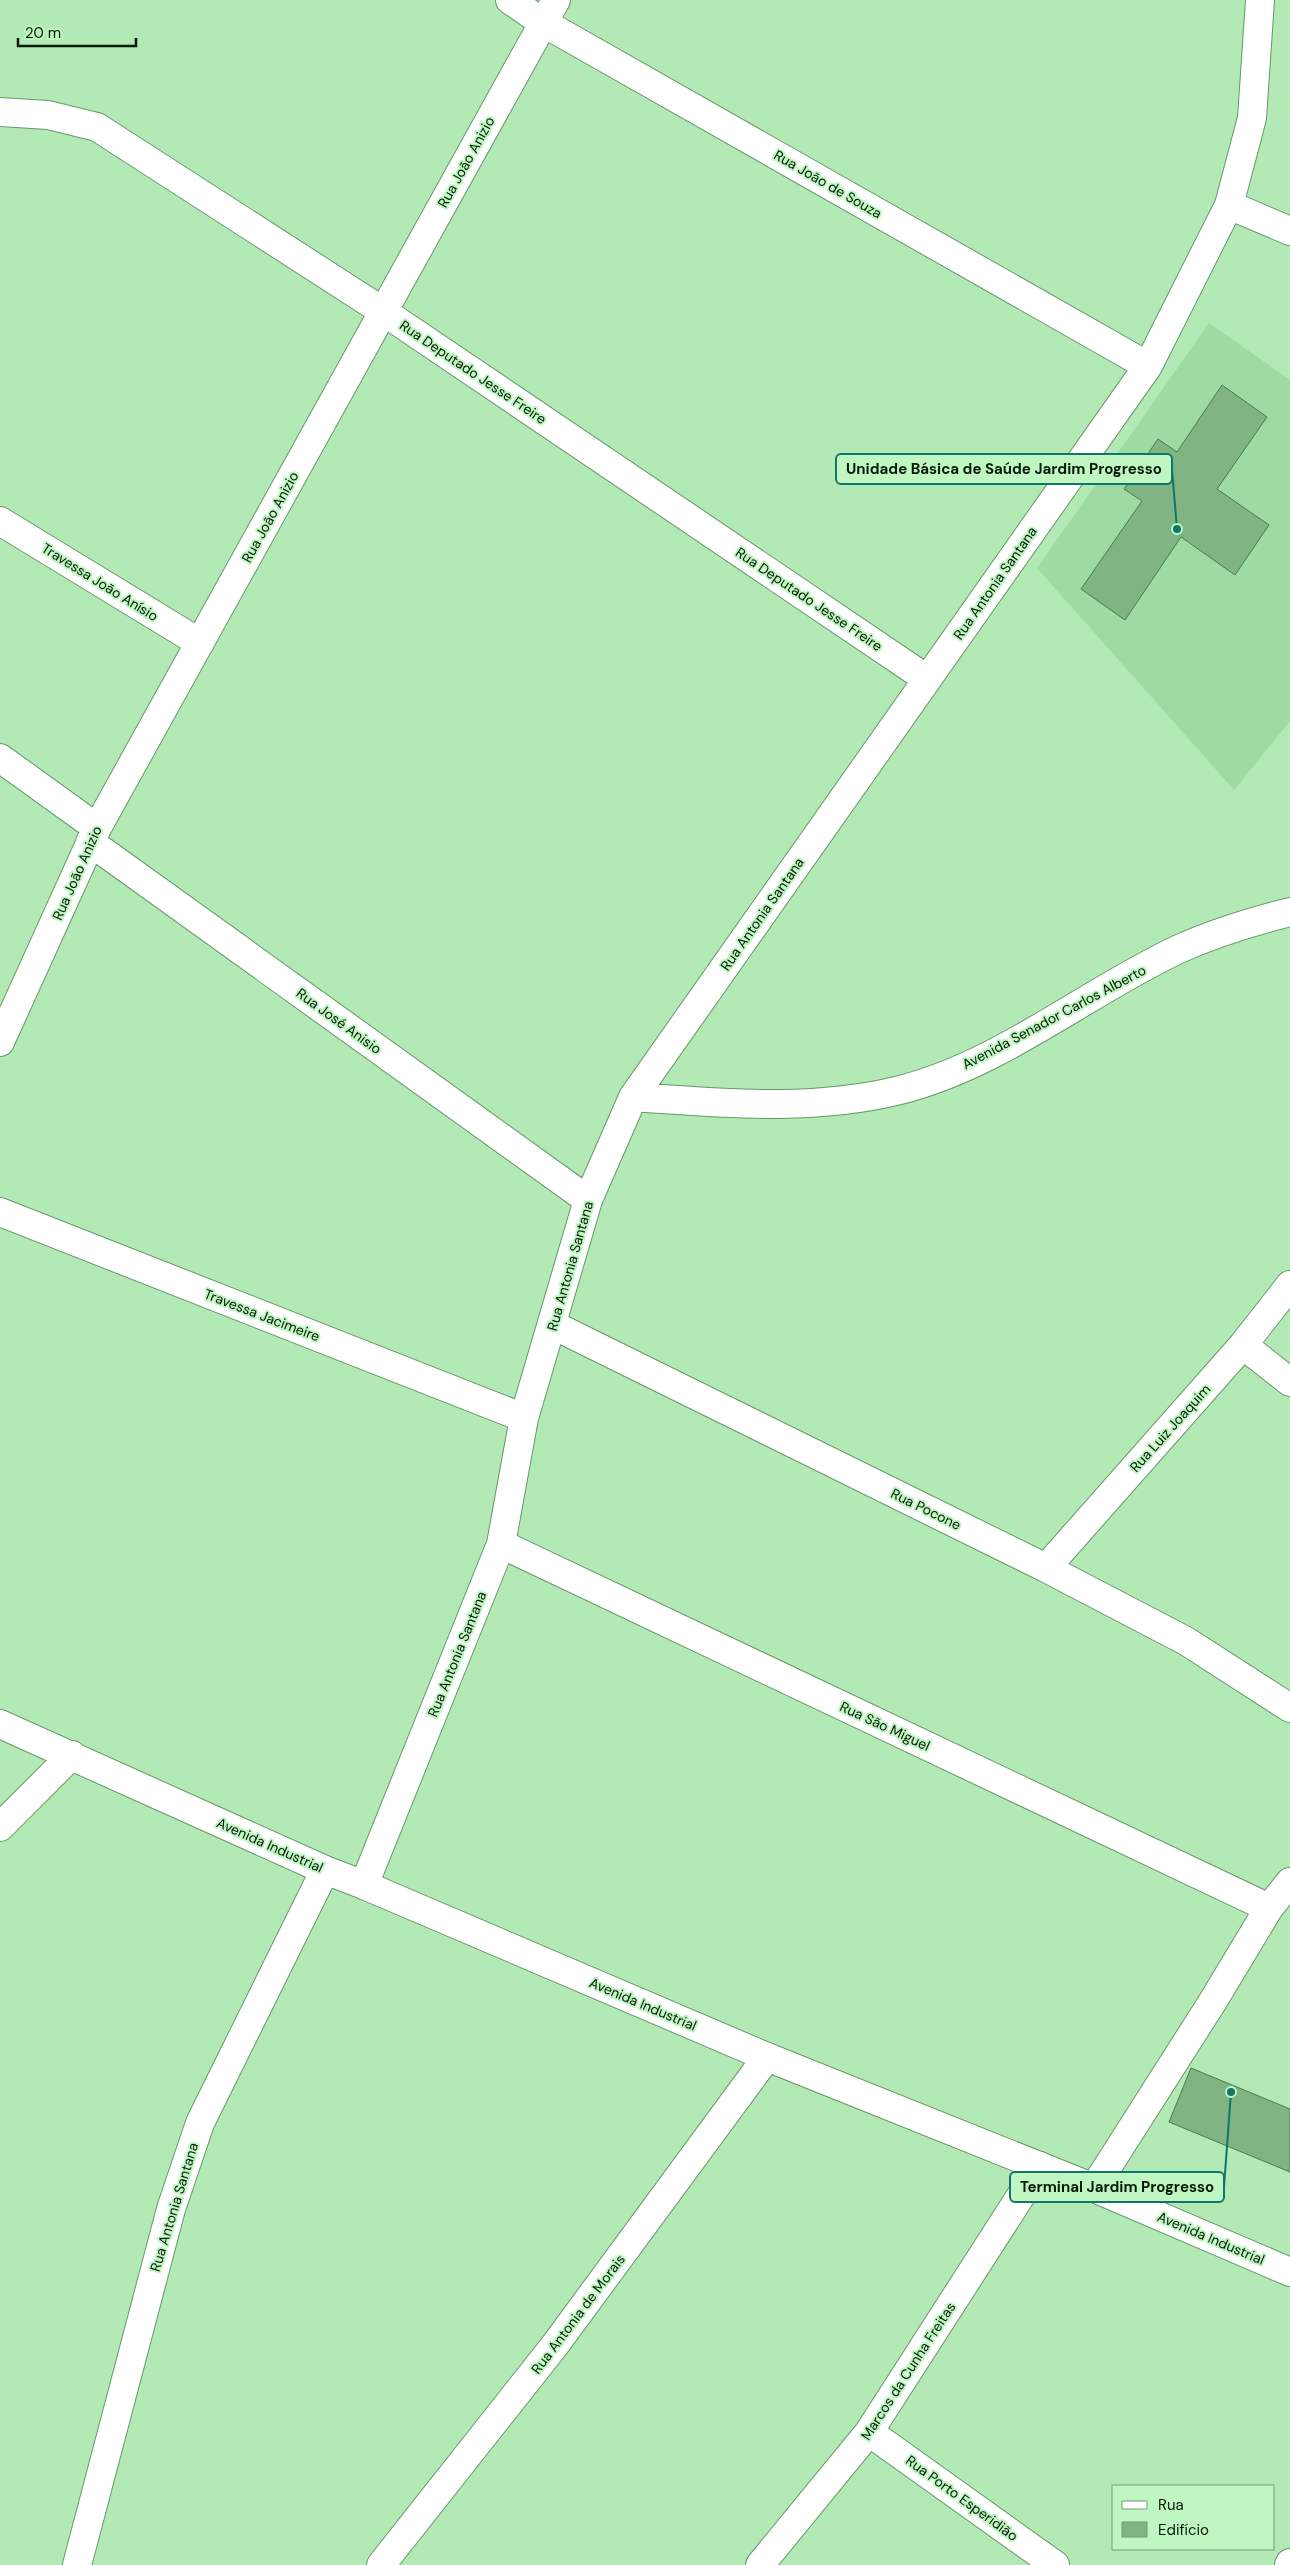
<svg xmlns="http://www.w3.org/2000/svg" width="1290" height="2565" font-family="'DM Sans',sans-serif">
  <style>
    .built { fill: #a0daa3 }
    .building { fill: #80b482; stroke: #497c4d }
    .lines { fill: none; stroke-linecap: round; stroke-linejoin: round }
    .street-casing { stroke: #669969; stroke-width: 30 }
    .secondary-casing { stroke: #669969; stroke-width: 30 }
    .street { stroke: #fff; stroke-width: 28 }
    .secondary { stroke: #fff; stroke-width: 28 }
    .labels { text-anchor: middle; stroke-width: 4; stroke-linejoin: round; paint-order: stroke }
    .street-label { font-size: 14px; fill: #061a07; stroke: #bff6c1 }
    .leader { fill: none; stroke: #0f766e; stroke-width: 2 }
    .callout-dot { fill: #0f766e; stroke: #bff6c1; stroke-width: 2 }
    .callout { fill: #bff6c1; stroke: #0f766e; stroke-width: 2 }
    .callout-label { font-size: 15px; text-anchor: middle; font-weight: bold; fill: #061a07 }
  </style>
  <rect width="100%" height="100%" fill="#b2e9b4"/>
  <path class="built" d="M1209 323 1290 380V721L1234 790 1037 568Z"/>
  <path class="building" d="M1222 385 1267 417 1217 489 1269 525 1235 575 1181 537 1125 620 1081 589 1142 501 1124 489 1158 439 1177 452Z
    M1191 2068 1290 2109V2172L1169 2122Z"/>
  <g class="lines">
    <g class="street-casing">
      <path id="street" d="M510 0 542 22 1148 366
        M0 112 48 115 97 127 384 312 927 679
        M1229 205 1290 231
        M0 521 200 643
        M0 758 97 828
        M90 842 588 1200
        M0 1042 97 828 556 0
        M633 1097C723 1103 812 1112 900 1090 1002 1064 1085 993 1179 949 1212 934 1254 921 1290 912
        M0 1212 524 1418
        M553 1325 1046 1568 1186 1641 1290 1708
        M1243 1345 1290 1382
        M501 1544 1269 1908
        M1046 1568 1243 1345 1290 1285
        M0 1827 72 1755
        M364 1885 501 1544 524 1418 588 1200 633 1097 1148 366 1229 205 1252 118 1260 0
        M1094 2188 1213 2001 1269 1908 1290 1882
        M869 2432 1055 2565
        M77 2565 171 2209 200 2123 325 1870
        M381 2565 555 2345 767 2057
        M760 2565 869 2432 1040 2166
        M1289 2565 1290 2563"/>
    </g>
    <g class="secondary-casing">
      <path id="secondary" d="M0 1724 325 1870 364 1885 767 2057 1094 2188 1290 2272"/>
    </g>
    <use href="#street" class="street"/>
    <use href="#secondary" class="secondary"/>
  </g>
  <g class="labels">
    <g class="street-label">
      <text transform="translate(466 162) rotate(-61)" y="5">Rua João Anizio</text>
      <text transform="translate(828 184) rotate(30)" y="5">Rua João de Souza</text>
      <text transform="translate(473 372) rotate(34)" y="5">Rua Deputado Jesse Freire</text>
      <text transform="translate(270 517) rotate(-61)" y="5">Rua João Anizio</text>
      <text transform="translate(100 582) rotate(32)" y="5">Travessa João Anísio</text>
      <text transform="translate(995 583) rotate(-55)" y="5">Rua Antonia Santana</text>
      <text transform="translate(809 599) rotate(34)" y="5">Rua Deputado Jesse Freire</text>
      <text transform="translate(77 873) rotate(-66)" y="5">Rua João Anizio</text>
      <text transform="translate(762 914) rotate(-55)" y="5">Rua Antonia Santana</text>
      <text transform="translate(1054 1017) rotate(-28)" y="5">Avenida Senador Carlos Alberto</text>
      <text transform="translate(339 1021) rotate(36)" y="5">Rua José Anisio</text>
      <text transform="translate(570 1266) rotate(-74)" y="5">Rua Antonia Santana</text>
      <text transform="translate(262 1315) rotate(21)" y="5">Travessa Jacimeire</text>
      <text transform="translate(1170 1428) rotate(-48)" y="5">Rua Luiz Joaquim</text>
      <text transform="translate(926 1509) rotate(26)" y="5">Rua Pocone</text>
      <text transform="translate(457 1654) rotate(-68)" y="5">Rua Antonia Santana</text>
      <text transform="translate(885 1726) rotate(25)" y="5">Rua São Miguel</text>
      <text transform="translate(270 1845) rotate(24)" y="5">Avenida Industrial</text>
      <text transform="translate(643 2004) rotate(23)" y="5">Avenida Industrial</text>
      <text transform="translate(174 2207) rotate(-73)" y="5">Rua Antonia Santana</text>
      <text transform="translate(1211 2238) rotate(23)" y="5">Avenida Industrial</text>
      <text transform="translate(578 2314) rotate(-53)" y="5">Rua Antonia de Morais</text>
      <text transform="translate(908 2371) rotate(-57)" y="5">Marcos da Cunha Freitas</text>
      <text transform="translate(962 2498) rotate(36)" y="5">Rua Porto Esperidião</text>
    </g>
  </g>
  <path class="leader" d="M1177 529L1172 469M1231 2092L1224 2187"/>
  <g class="callout-dot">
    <circle cx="1177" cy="529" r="5"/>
    <circle cx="1231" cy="2092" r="5"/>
  </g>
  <g class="callout">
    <rect x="836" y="454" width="336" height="30" rx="5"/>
    <rect x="1010" y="2172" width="214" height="30" rx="5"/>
  </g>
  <g class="callout-label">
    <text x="1004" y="474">Unidade Básica de Saúde Jardim Progresso</text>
    <text x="1117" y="2192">Terminal Jardim Progresso</text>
  </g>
  <rect x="1112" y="2485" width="162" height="65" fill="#bff6c1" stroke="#759e77"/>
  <rect x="1122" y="2501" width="25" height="8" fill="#ffffff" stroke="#759e77"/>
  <text x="1158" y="2510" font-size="15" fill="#061a07">Rua</text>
  <rect x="1122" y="2522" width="25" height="15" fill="#80b482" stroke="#759e77"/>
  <text x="1158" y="2535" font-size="15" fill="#061a07">Edifício</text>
  <path d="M18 38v8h118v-8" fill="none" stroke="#061a07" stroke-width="2.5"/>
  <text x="25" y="38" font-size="15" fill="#061a07" stroke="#bff6c1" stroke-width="4" paint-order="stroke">20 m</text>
</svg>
